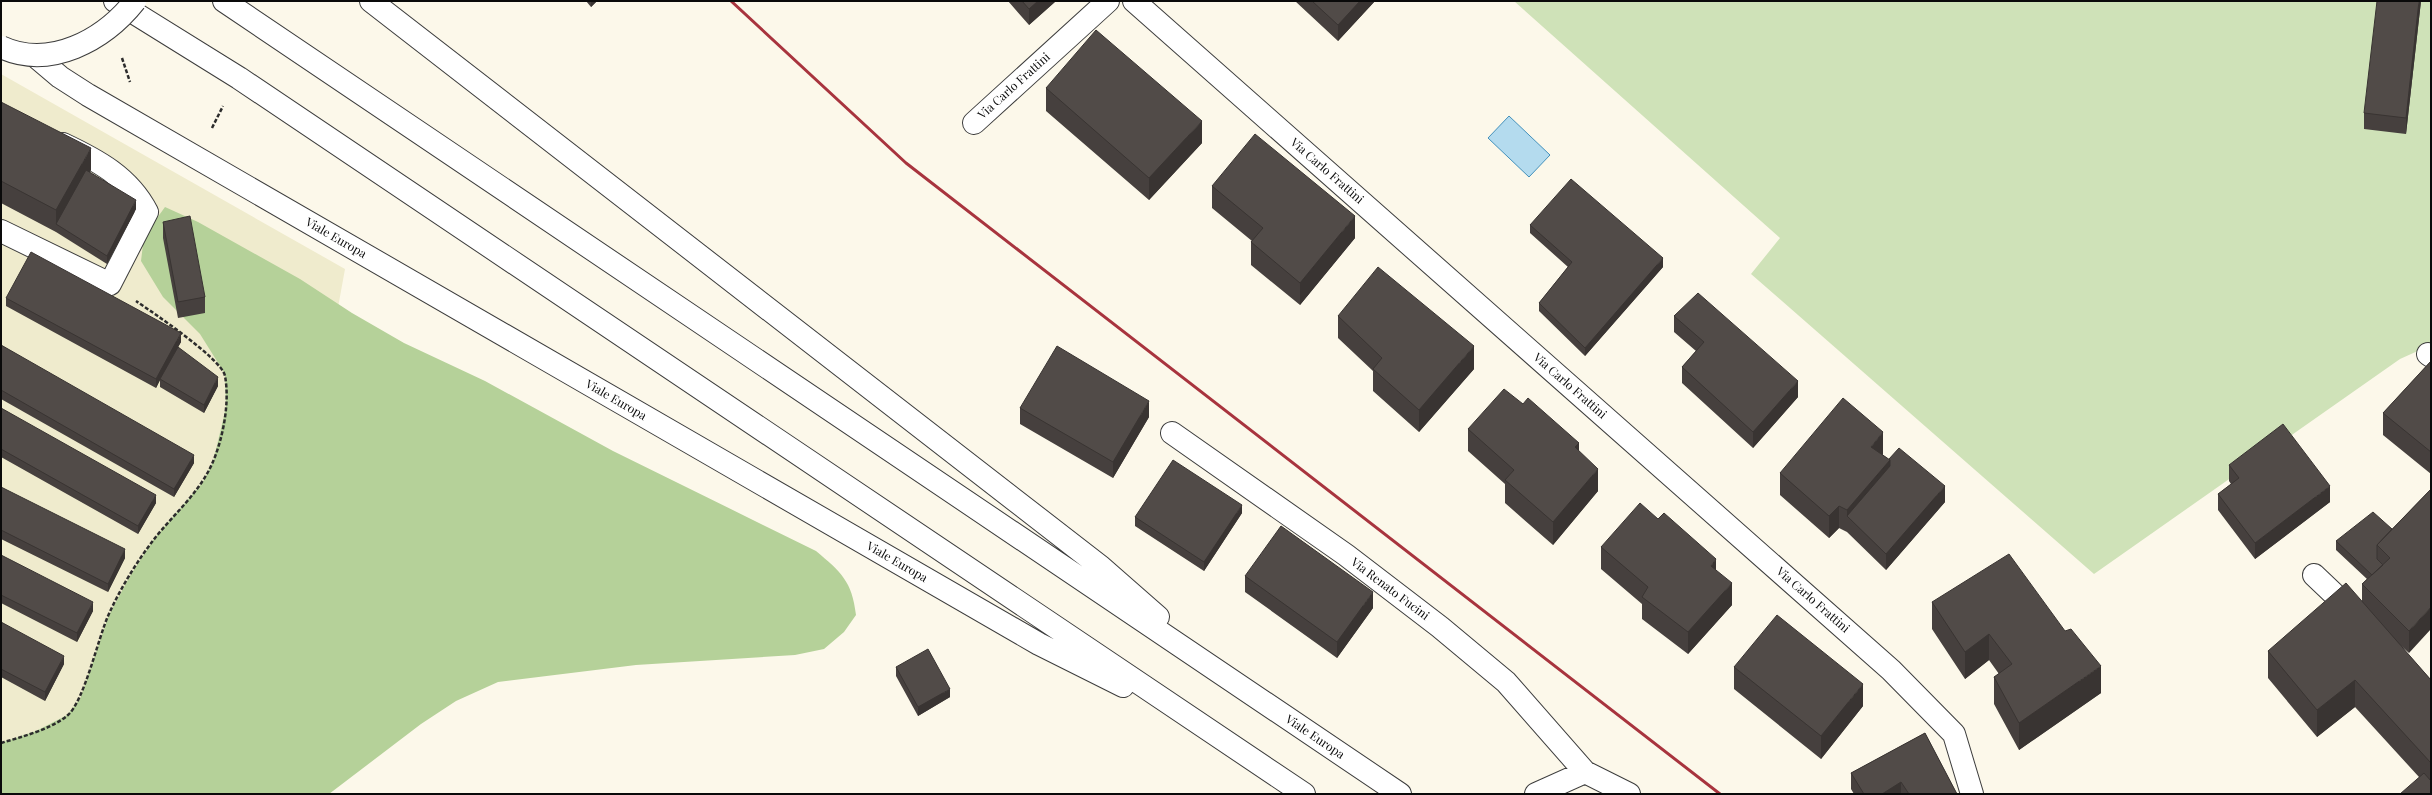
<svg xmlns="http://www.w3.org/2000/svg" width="2432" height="795" font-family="'Playfair Display',serif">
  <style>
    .farmland { fill: #efebcd }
    .green { fill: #cfe2b8 }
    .forest { fill: #b5d199 }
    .water { fill: #b4dbee; stroke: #4491bb }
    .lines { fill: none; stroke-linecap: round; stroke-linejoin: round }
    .minor-casing { stroke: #3d3d3d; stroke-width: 24 }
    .path { stroke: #2c2c2c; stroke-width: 2.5; stroke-dasharray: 4 2; stroke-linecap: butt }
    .minor { stroke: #fff; stroke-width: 22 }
    .rail { stroke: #a8343e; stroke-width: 3 }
    .minor-bridge-casing { stroke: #3d3d3d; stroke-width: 24; stroke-linecap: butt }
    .minor-bridge { stroke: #fff; stroke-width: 22 }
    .wall { fill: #46403e }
    .shaded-wall { fill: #393432 }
    .building { fill: #514b48; stroke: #393432 }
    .labels { text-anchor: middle; stroke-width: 4; stroke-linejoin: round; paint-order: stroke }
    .street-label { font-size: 12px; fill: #0a0a0a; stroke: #fff }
  </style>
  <rect width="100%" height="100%" fill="#fcf8ea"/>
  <path class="farmland" d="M1 74 345 269 325 379 225 374 226 407 213 462 203 482 179 509 80 699 67 715 36 731 1 743Z"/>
  <path class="green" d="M1514 1H2431V345L2400 359 2094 574 1751 274 1780 238Z"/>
  <path class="forest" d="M165 207 198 222 300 279 352 313 404 343 485 381 613 451 816 551C841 572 852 581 856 615L844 632 824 649 795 655 636 665 498 682 456 701 421 724 329 794H1V743L36 731 67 715 80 699 109 615 130 576 154 539 203 482 213 462 226 407 225 374 200 334 163 297 141 261 144 236Z"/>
  <path class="water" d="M1509 116 1550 155 1529 177 1488 138Z"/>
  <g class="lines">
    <g class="minor-casing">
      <path id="minor" d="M115 1 239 78 1304 794
        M224 1 1400 794
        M371 1 1101 567 1158 617
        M1134 1 1891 670 1954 734 1972 794
        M34 55 60 77 88 95 1039 644 1123 686
        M974 123 1108 1
        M1 231 110 284 147 212C129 177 97 160 63 144
        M2428 354 2431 356
        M1172 433 1346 555 1440 627 1506 682 1585 772
        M2314 575 2355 614
        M1536 794 1585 772 1629 794"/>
    </g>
    <path class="path" d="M122 58 130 82
      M212 128 223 106
      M1 743C21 737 52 729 68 715 84 701 98 639 108 616 120 589 137 561 155 538 174 514 199 493 212 464 223 439 230 403 225 376 222 359 152 312 136 301"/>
    <use href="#minor" class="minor"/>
    <path class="rail" d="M731 1 906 163 1720 794"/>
    <g class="minor-bridge-casing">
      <path id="minor-bridge" d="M1 47C50 70 104 40 135 1"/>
    </g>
    <use href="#minor-bridge" class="minor-bridge"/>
  </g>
  <path class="wall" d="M586 1H597L591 7Z
    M1008 1H1056L1029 25Z
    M1295 1H1375L1338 41Z
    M2421 1 2406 134 2364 129V113Z
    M1046 88 1202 143 1149 200 1046 111Z
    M1 102 91 170 89 172 136 209 107 264 56 232 1 203Z
    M1212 186 1355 238 1300 305 1251 265V242L1252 241 1212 208Z
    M163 222 205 297V313L178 318 163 238Z
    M1530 225 1663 267 1585 356 1539 311V303L1568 267 1530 233Z
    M6 298 181 342 178 347 218 386 204 413 160 387V380L156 388 6 306Z
    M1338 316 1474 369 1419 432 1373 391V371L1338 338Z
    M1674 316 1798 397 1753 448 1682 383V367L1696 351 1674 332Z
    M1 345 194 463 174 497 1 399Z
    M2431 361V474L2383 435V413Z
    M1 408 156 503 138 534 1 457Z
    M1020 408 1149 417 1113 478 1020 424Z
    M1468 429 1579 451 1598 491 1553 545 1505 503V484L1468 451Z
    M1883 454V455L1945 502 1886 570 1847 532 1839 528 1829 538 1780 495V473Z
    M2229 465 2330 502 2255 559 2218 510V494L2231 484 2229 481Z
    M1 487 125 558 108 592 1 539Z
    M2431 489 2409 653 2399 644 2431 680V794L2419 777 2355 707 2317 737 2268 678V651L2362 601V584L2367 579 2336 550V541L2392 529Z
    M1242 513 1204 571 1135 526V517Z
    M1601 547 1716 570 1732 605 1688 654 1642 619V604L1601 569Z
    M1 555 93 611 77 642 1 603Z
    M1245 576 1373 608 1337 658 1245 592Z
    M1932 602 2101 693 2019 750 1994 704V677L1999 674 1989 660 1965 679 1932 629Z
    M1 622 64 664 45 701 1 677Z
    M896 667 950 697 918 716 896 676Z
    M1734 667 1863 706 1821 759 1734 689Z
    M1925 733 1957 794H1854L1851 789V773Z"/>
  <path class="shaded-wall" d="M591 1H597L591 7Z
    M1038 1H1056L1029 25V9Z
    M1360 1H1375L1338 41V25Z
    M2419 1H2421L2406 134V118Z
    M1202 121V143L1149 200V178Z
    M91 148V170L59 226 56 224V232V210Z
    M136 200V209L107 264V256Z
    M1355 216V238L1300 305V283Z
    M1663 258V267L1585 356V348Z
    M181 333V342L160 379V380L156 388V379Z
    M1474 346V369L1419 432V410Z
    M218 377V386L204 413V405Z
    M1798 381V397L1753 448V432Z
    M1149 401V417L1113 478V462Z
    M1883 432V454L1871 469V447Z
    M1579 443V465L1575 447Z
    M194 455V463L174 497V489Z
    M1890 460V482L1847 516V510Z
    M1598 469V491L1553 545V522Z
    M1945 486V502L1886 570V554Z
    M2330 486V502L2255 559V543Z
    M156 495V503L138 534V526Z
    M1242 505V513L1204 571V562Z
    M1839 506V528L1829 538V516Z
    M125 549V558L108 592V584Z
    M1716 559V582L1711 566Z
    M1732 583V605L1688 654V632Z
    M1373 592V608L1337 658V642Z
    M93 602V611L77 642V633Z
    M2431 607V629L2409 653V631Z
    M1989 634V660L1965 679V652Z
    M64 656V664L45 701V692Z
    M2101 666V693L2019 750V723Z
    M2355 680V707L2317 737V710Z
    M1863 684V706L1821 759V736Z
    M950 689V697L918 716V707Z
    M1901 782V794H1882Z"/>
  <path class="building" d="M1022 1H1038L1029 9Z
    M1312 1H1360L1338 25Z
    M2377 1H2419L2406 118 2364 113Z
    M1096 30 1202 121 1149 178 1046 88Z
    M1 102 91 148 56 210 1 181Z
    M1255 134 1355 216 1300 283 1251 242 1263 228 1212 186Z
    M86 170 136 200 107 256 56 224Z
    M1571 179 1663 258 1585 348 1539 303 1572 262 1530 225Z
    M190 216 205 297 178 302 163 222Z
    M31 252 181 333 156 379 6 298Z
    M1378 267 1474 346 1419 410 1373 369 1382 358 1338 316Z
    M1698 293 1798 381 1753 432 1682 367 1704 342 1674 316Z
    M1 345 194 455 174 489 1 390Z
    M1057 346 1149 401 1113 462 1020 408Z
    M178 347 218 377 204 405 160 379Z
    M2431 361V452L2383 413Z
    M1504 389 1523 404 1528 398 1579 443 1575 447 1598 469 1553 522 1505 480 1514 470 1468 429Z
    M1843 398 1883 432 1871 447 1890 460 1847 510 1839 506 1829 516 1780 473Z
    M1 408 156 495 138 526 1 449Z
    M2283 424 2330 486 2255 543 2218 494 2239 478 2229 465Z
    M1899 448 1945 486 1886 554 1847 516 1890 466V460L1889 459Z
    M1173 460 1242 505 1204 562 1135 517Z
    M1 487 125 549 108 584 1 530Z
    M2431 489V607L2409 631 2362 584 2390 558 2377 545Z
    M1640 503 1658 519 1664 513 1716 559 1711 566 1732 583 1688 632 1642 597 1648 587 1601 547Z
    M2373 512 2392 529 2377 545V559L2383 565 2372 575 2336 541Z
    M1281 526 1373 592 1337 642 1245 576Z
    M2009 554 2065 631 2071 629 2101 666 2019 723 1994 677 2012 664 1989 634 1965 652 1932 602Z
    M1 555 93 602 77 633 1 595Z
    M2346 583 2431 680V763L2355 680 2317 710 2268 651Z
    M1777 615 1863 684 1821 736 1734 667Z
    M1 622 64 656 45 692 1 669Z
    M928 649 950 689 918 707 896 667Z
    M1925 733 1957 794H1909L1901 782 1882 794H1864L1851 773Z
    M2424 773 2431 781V794H2400Z"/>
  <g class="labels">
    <g class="street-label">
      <text transform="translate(1014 86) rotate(-42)" y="4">Via Carlo Frattini</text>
      <text transform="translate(1327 171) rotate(41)" y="4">Via Carlo Frattini</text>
      <text transform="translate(336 238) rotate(30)" y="4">Viale Europa</text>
      <text transform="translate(1570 386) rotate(41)" y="4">Via Carlo Frattini</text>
      <text transform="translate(616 400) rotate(30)" y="4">Viale Europa</text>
      <text transform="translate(897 562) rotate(30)" y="4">Viale Europa</text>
      <text transform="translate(1390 589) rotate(37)" y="4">Via Renato Fucini</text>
      <text transform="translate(1813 600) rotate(41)" y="4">Via Carlo Frattini</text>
      <text transform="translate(1315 737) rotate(34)" y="4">Viale Europa</text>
    </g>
  </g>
  <rect width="2432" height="795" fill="none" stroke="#0a0a0a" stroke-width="4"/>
</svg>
